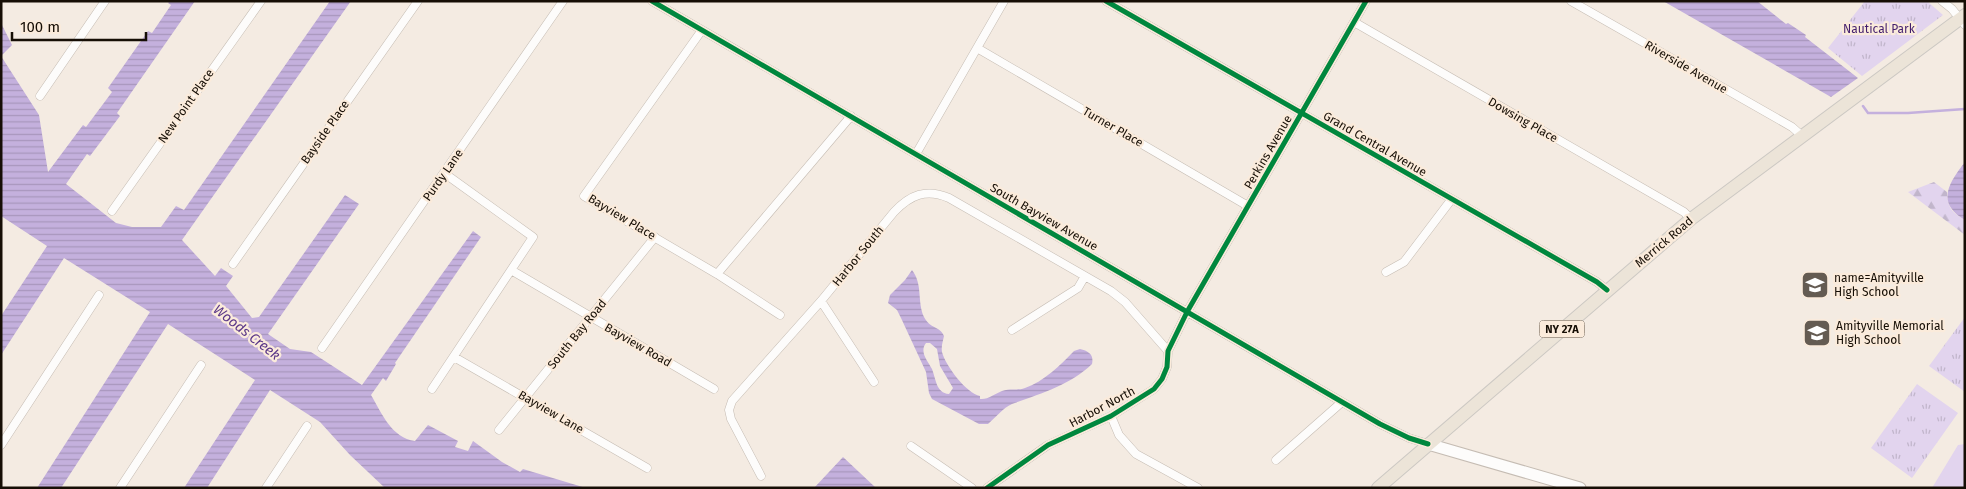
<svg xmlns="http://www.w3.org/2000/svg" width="1966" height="489" font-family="'Fira Sans',sans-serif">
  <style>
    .grass { fill: #e2d4ee }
    .forest { fill: url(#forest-firs) }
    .park { fill: url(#park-tufts) }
    .water { fill: url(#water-rules); fill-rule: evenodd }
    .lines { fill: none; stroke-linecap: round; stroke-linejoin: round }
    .stream { stroke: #c4b0dd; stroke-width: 2.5 }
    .street-casing { stroke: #c5bcb3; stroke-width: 9 }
    .secondary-casing { stroke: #c5bcb3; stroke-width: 13 }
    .primary-casing { stroke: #ccc8c3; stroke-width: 14 }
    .street { stroke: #fdfcfb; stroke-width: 8 }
    .secondary { stroke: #fdfcfb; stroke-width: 11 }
    .primary { stroke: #ece4d8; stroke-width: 12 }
    .cycleway-casing { stroke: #fbebdb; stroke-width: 8 }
    .cycleway { stroke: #00873e; stroke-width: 5 }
    .labels { text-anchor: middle; stroke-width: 4.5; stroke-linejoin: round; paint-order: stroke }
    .shield { fill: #fbebdb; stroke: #5b5045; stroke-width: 1 }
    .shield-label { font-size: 11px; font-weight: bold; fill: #160e05 }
    .park-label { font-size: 12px; fill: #421d6c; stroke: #fbebdb }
    .street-label { font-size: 12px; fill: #160e05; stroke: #fbebdb }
    .poi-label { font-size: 12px; fill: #160e05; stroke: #fbebdb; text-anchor: start }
    .water-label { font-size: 14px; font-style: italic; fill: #5a3788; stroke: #fbebdb }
  </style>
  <defs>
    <pattern id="forest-firs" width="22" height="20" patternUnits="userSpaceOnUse" patternTransform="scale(1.25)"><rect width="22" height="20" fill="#e2d4ee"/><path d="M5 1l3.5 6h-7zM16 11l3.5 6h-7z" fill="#c1b5cb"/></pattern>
    <pattern id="park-tufts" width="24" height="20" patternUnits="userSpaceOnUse" patternTransform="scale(1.25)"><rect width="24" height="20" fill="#e2d4ee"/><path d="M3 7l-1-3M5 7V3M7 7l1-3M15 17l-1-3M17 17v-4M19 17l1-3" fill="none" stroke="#c1b5cb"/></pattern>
    <pattern id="water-rules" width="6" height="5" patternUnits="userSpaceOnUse" patternTransform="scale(1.25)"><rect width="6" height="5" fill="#c4b0dd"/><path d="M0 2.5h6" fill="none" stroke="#a896bc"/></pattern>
  </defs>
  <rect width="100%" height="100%" fill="#f4ebe2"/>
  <path class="grass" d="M1965 444V488H1932L1958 445Z"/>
  <path class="forest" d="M1934 182 1947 192C1948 208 1951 212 1965 220V235L1908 192Z"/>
  <path class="park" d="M1865 1H1927L1943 15 1862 76 1828 48Z
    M1965 317V392L1929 366Z
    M1917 384 1958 413 1912 478 1871 448Z"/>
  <path class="water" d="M170 1H195L117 113 120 116 90 156 87 154 66 184 116 223 132 227H161L176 206 184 210 330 1H351L182 240 215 276 221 268 233 276 226 286 252 318 259 317 345 195 359 204 268 334 290 349 311 352 362 385 473 231 481 237 395 363 396 364 386 381 383 378 371 395C382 414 392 438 415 441L428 425 458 441 455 447 468 451 473 441 502 462 520 472 523 469 586 488H385L350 455 320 422 270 390 207 488H184L255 380 168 324 61 488H37L150 312 64 258 1 355V316L47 246 1 216V23L12 45 1 56 39 115 48 172 83 125 86 127 112 92 108 88 148 31 152 33 171 5 168 3Z
    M1663 1H1757L1786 24 1788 23 1806 35 1805 37 1858 78 1831 97Z
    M1965 162V220C1936 203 1948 184 1965 162Z
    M912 270C923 284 917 302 924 317 930 329 940 326 944 336 943 341 941 346 942 352 945 365 967 394 980 396V399C988 400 994 394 1002 391 1009 388 1017 391 1025 388 1043 382 1061 365 1074 351L1080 349C1089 351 1094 355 1092 364 1070 385 1040 394 1012 404 1003 408 996 417 988 424H979L932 399 929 393 926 372 901 318 897 310 888 303 890 295 905 280ZM926 343H930L937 349 940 366 953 388 949 394C936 393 936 379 932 369 928 361 919 352 926 343Z
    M843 457 875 487 874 488H814Z"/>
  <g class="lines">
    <path class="stream" d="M1863 106 1868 113H1908L1965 109"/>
    <g class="street-casing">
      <path id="street" d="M652 1 1380 424 1409 438 1428 444
        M1106 1 1597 282 1607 290
        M1571 1 1792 127 1801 135
        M1942 1 1952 9 1965 25
        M1354 22 1684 212 1691 219
        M702 30 584 196 717 274 780 315
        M977 48 1248 206
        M40 96 105 1
        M916 154 1004 1
        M112 211 261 1
        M233 264 418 1
        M511 270 714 389
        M1386 272 1404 262 1451 200
        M717 274 851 116
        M821 301 874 382
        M1012 330 1078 288 1085 276
        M322 348 563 1
        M454 357 647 468
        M432 389 533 237 444 173
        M1111 416 1119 435 1136 454 1198 488
        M499 430 655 237
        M1 445 99 295
        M911 446 972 488
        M1276 460 1342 402
        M761 476 731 419 729 410 732 401 821 301 894 212C910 195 926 188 949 198L1111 291 1125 302 1168 351
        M120 488 201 365
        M266 488 307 426
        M987 488 1048 445 1111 416 1154 389 1162 379 1167 367 1168 351 1187 312 1366 1"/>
    </g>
    <g class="secondary-casing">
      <path id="secondary" d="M1428 444 1580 488"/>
    </g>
    <g class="primary-casing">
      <path id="primary" d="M1378 488 1691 219 1965 15"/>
    </g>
    <use href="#street" class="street"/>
    <use href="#secondary" class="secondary"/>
    <use href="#primary" class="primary"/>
    <g class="cycleway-casing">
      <path id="cycleway" d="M652 1 1380 424 1409 438 1428 444
        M1106 1 1597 282 1607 290
        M987 488 1048 445 1111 416 1154 389 1162 379 1167 367 1168 351 1187 312 1366 1"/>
    </g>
    <use href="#cycleway" class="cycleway"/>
  </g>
  <defs>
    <g id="school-square" transform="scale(1.4375)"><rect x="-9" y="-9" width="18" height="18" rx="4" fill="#645b52" stroke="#fbebdb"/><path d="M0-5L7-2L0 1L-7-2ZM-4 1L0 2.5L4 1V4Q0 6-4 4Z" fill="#fff"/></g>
  </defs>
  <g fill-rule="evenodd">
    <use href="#school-square" x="1815" y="285"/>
    <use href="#school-square" x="1817" y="333"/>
  </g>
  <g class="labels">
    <rect class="shield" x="1539.5" y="320.5" width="45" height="17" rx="4"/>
    <g class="shield-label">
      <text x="1562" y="333">NY 27A</text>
    </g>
    <g class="park-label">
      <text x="1879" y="33">Nautical Park</text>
    </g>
    <g class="street-label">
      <text transform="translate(1686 67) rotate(30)" y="4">Riverside Avenue</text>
      <text transform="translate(186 106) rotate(-55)" y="4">New Point Place</text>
      <text transform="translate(1523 120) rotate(30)" y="4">Dowsing Place</text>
      <text transform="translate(1113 127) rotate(30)" y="4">Turner Place</text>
      <text transform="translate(325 132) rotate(-55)" y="4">Bayside Place</text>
      <text transform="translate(1375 144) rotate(30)" y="4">Grand Central Avenue</text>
      <text transform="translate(1268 152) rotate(-60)" y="4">Perkins Avenue</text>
      <text transform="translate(443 175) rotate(-55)" y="4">Purdy Lane</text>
      <text transform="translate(622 217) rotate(31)" y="4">Bayview Place</text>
      <text transform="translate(1044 217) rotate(30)" y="4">South Bayview Avenue</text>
      <text transform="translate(1664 242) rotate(-40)" y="4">Merrick Road</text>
      <text transform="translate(858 256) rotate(-51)" y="4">Harbor South</text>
      <text transform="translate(577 334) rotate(-51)" y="4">South Bay Road</text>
      <text transform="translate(638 345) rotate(30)" y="4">Bayview Road</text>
      <text transform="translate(1102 407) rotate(-28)" y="4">Harbor North</text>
      <text transform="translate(551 412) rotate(30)" y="4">Bayview Lane</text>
    </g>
    <g class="poi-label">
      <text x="1834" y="282">name=Amityville<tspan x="1834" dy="14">High School</tspan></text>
      <text x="1836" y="330">Amityville Memorial<tspan x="1836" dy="14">High School</tspan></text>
    </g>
    <g class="water-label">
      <text transform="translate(247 332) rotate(38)" y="5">Woods Creek</text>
    </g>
  </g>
  <rect width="1966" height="489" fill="none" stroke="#160e05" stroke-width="5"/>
  <path d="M12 32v8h134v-8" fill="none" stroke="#160e05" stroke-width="2.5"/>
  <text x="20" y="32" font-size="15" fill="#160e05" stroke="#fbebdb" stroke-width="4" paint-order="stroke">100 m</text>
</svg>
